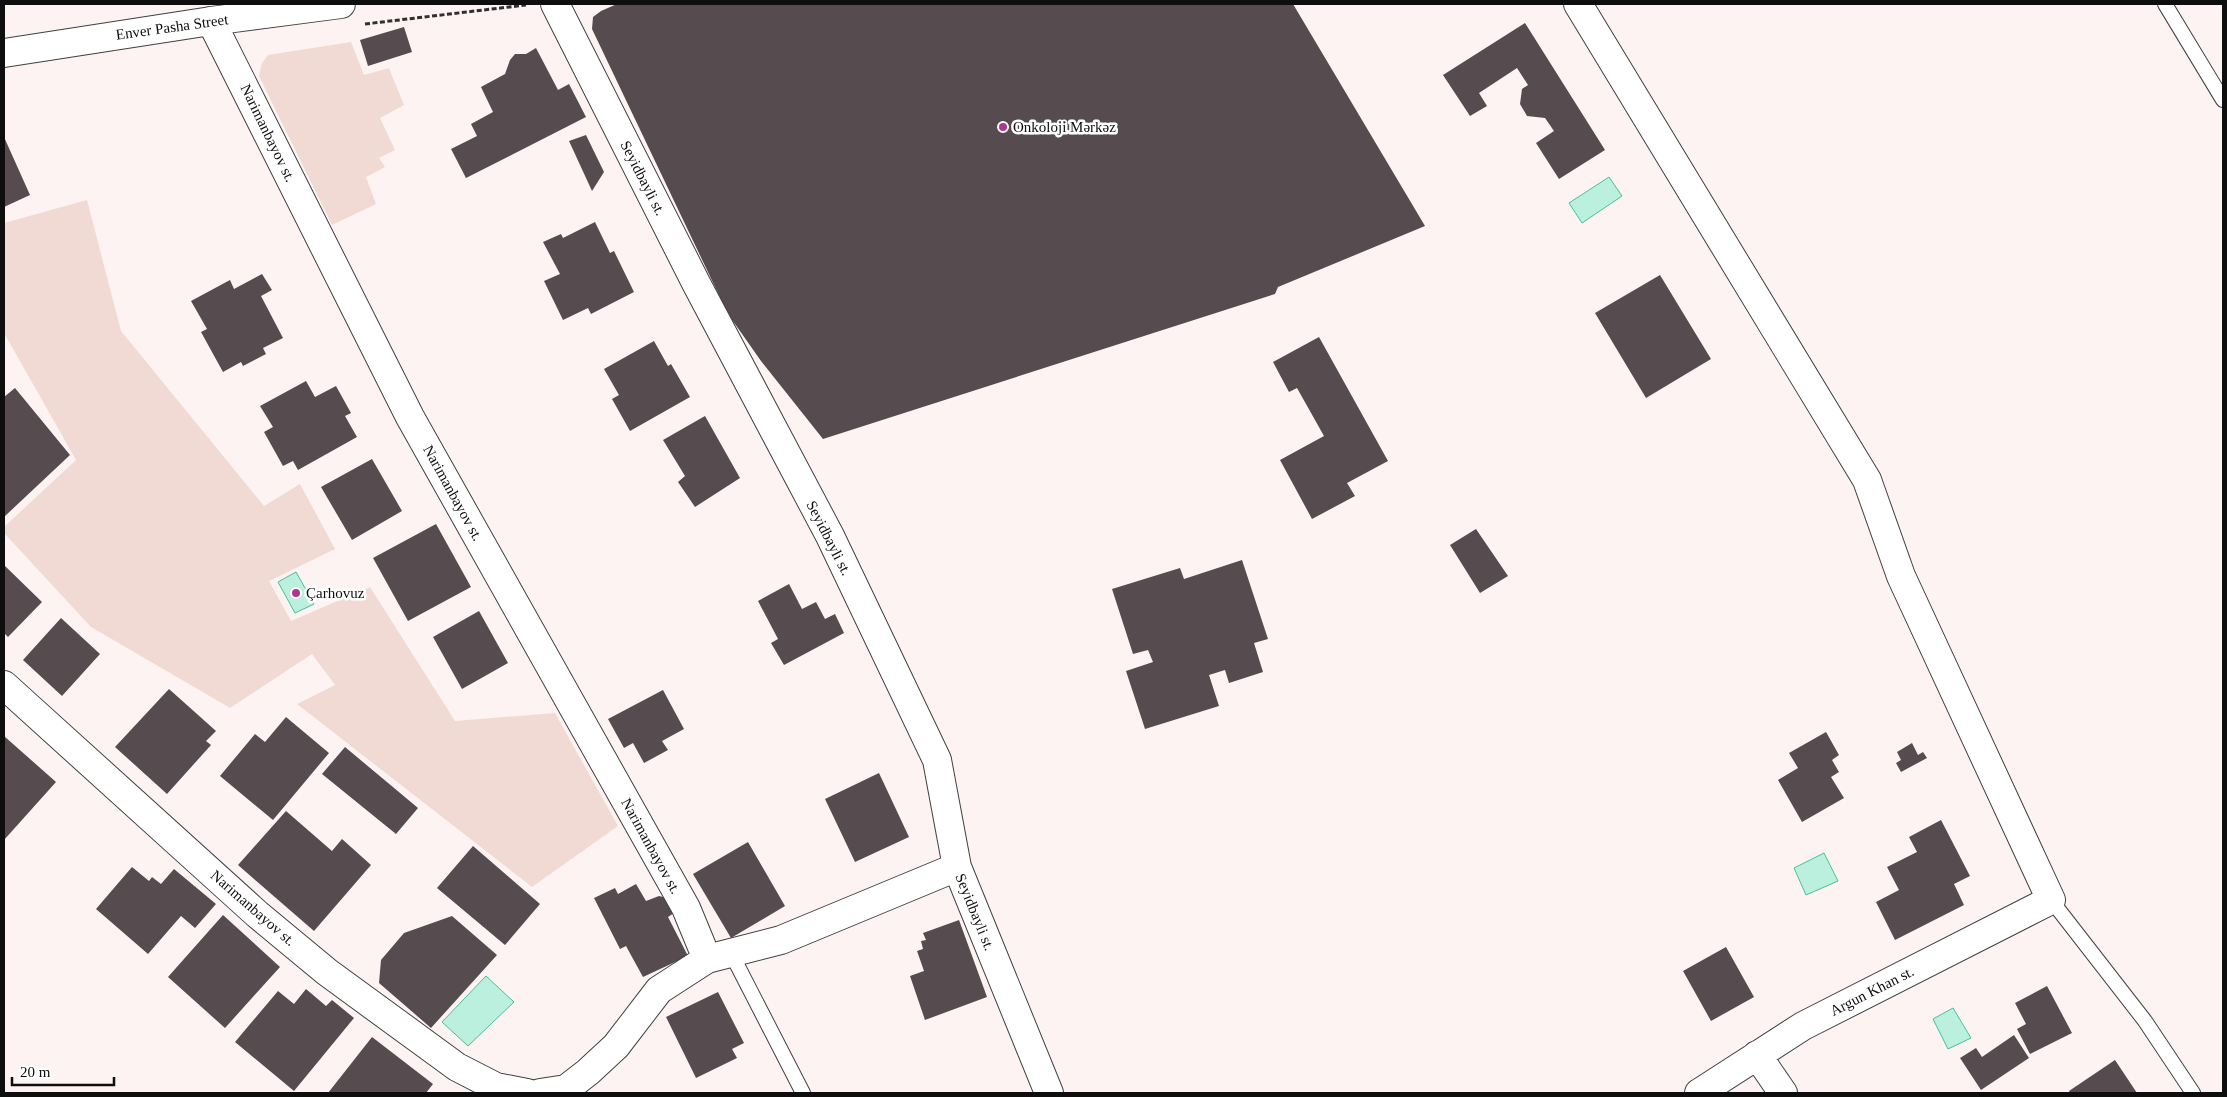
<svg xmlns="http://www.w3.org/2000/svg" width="2227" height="1097" font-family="Georgia,serif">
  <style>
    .farmland { fill: #f1dad4 }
    .water { fill: #bbf0de; stroke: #4abf9a }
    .building { fill: #564c4f }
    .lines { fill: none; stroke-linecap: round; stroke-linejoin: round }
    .service-casing { stroke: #414141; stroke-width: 16 }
    .minor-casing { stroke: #414141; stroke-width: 30 }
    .tertiary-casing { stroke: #414141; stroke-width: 30 }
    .path { stroke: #303030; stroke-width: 3; stroke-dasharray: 5 2.5; stroke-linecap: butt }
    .service { stroke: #fff; stroke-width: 14 }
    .minor { stroke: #fff; stroke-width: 28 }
    .tertiary { stroke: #fff; stroke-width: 28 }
    .poi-dot { fill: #af3592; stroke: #fff; stroke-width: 2 }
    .labels { text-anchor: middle; stroke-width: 5; stroke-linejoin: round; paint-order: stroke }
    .street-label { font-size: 15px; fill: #0e0e0e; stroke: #fff }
    .poi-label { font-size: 15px; fill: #0e0e0e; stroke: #fff; text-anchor: start }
  </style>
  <rect width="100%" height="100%" fill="#fdf3f2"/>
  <path class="farmland" d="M351 42 364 75 389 68 404 105 380 118 395 150 379 158 385 167 366 177 376 204 332 225 259 76 262 63 268 55Z
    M87 200 121 331 264 506 300 484 335 549 269 581 291 621 370 587 455 721 555 713 618 826 532 887 297 704 335 685 312 654 230 708 91 627 4 533V527L76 460 4 333V223Z"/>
  <path class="water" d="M1609 177 1622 196 1582 223 1569 203Z
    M296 572 314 604 295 613 278 582Z
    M1824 853 1838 881 1806 895 1794 868Z
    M486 976 514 1002 468 1046 442 1022Z
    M1953 1008 1971 1038 1948 1049 1933 1019Z"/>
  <path class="building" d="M617 4H1293L1425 226 1278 287 1275 294 823 439 761 361 728 314 592 29 593 17 601 11Z
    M1525 23 1605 150 1559 179 1536 143 1554 131 1545 118 1527 116 1520 104 1522 89 1528 85 1517 68 1479 93 1487 106 1470 116 1443 75Z
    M404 27 412 52 368 66 360 40Z
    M536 48 558 90 569 84 586 117 466 178 451 149 477 136 471 124 493 112 481 87 505 74 510 60 515 54H526Z
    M586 135 604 172 592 191 569 141Z
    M4 137 30 195 4 207Z
    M595 222 610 253 614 251 634 292 591 314 588 308 563 320 544 281 560 274 543 242 561 234 563 238Z
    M262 274 272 290 261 296 283 338 263 348 266 354 243 366 241 362 223 372 201 332 207 329 191 301 230 280 234 289Z
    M1660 275 1711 359 1646 398 1595 313Z
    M1319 337 1388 461 1347 483 1355 496 1312 519 1280 460 1324 436 1297 388 1289 392 1273 362Z
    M654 341 668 366 671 364 690 397 630 431 612 399 619 395 604 369Z
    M306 381 315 397 336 386 351 413 345 416 357 437 298 470 293 461 283 466 264 432 273 427 260 406Z
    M15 388 70 455 4 517V397Z
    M705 416 740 478 695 507 678 482 685 476 663 440Z
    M372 459 402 511 352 540 321 487Z
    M436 524 471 587 408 621 373 558Z
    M1476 529 1508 576 1480 593 1450 545Z
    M1242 560 1268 639 1254 643 1263 672 1229 683 1225 670 1209 675 1219 706 1145 729 1126 671 1153 662 1148 650 1133 654 1112 589 1180 568 1184 579Z
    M4 565 42 602 8 637 4 633Z
    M789 584 802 609 816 602 825 619 835 614 844 633 784 665 771 643 778 639 758 601Z
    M479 611 508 663 462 689 433 637Z
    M61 618 100 654 62 696 23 660Z
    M169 689 216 731 206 741 211 745 167 794 115 747Z
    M663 690 684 729 662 741 668 750 644 763 633 743 624 748 608 719Z
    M286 717 329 753 273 820 220 776 255 734 265 742Z
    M1826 732 1839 755 1832 760 1839 772 1831 777 1844 798 1802 822 1778 780 1798 768 1789 753Z
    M4 736 56 782 4 840Z
    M1912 743 1918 755 1923 752 1927 758 1901 772 1896 763 1901 760 1897 752Z
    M345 747 418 808 396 834 322 774Z
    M879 773 909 837 855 862 825 799Z
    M286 811 332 851 342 839 371 865 314 931 238 865Z
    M1941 820 1970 876 1954 884 1964 905 1895 940 1876 902 1899 890 1887 867 1917 852 1909 837Z
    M748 842 785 906 731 938 693 874Z
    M473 846 540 904 505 945 437 888Z
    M132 867 149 881 152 877 161 884 174 869 216 904 195 928 181 916 148 954 96 909Z
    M636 884 646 901 659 896 663 897 667 901 674 913 668 917 688 956 643 977 626 946 620 949 594 898 615 888 618 894Z
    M223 915 280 967 225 1028 168 977Z
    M452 916 497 955 431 1028 379 983 381 960 404 933Z
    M959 920 987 997 925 1020 910 976 924 971 917 951 923 949 921 941 926 940 923 933Z
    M1726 947 1754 997 1711 1021 1683 971Z
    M2047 986 2072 1033 2030 1054 2017 1029 2026 1024 2015 1003Z
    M306 989 326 1006 332 1000 354 1018 294 1091 235 1042 278 991 294 1004Z
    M718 992 744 1043 732 1049 737 1058 696 1078 666 1017Z
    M2014 1035 2029 1058 1981 1090 1960 1058 1976 1048 1982 1057Z
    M372 1037 433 1084 426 1093H328Z
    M2115 1060 2137 1093H2070L2069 1091Z"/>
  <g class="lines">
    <g class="service-casing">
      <path id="service" d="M2165 4 2223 100
        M2051 900 2145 1021 2193 1093
        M731 953 803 1093"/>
    </g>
    <g class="minor-casing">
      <path id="minor" d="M555 4 696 283 830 536 937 760 957 867 1049 1093
        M1578 4 1867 480 1901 576 2051 900 1803 1026 1699 1093
        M211 21 410 417 686 908 707 959 781 940 957 867
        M4 685 257 914 327 972 457 1067 496 1087 527 1093
        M1757 1055 1783 1093
        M540 1093 566 1089 588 1072 616 1046 659 990 707 959"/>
    </g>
    <g class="tertiary-casing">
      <path id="tertiary" d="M4 53 211 21 341 4"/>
    </g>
    <path class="path" d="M365 24 526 5"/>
    <use href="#service" class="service"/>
    <use href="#minor" class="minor"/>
    <use href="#tertiary" class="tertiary"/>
  </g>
  <g class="poi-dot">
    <circle cx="1003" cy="127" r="5"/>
    <circle cx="296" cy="593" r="5"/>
  </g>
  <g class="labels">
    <g class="street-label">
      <text transform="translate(172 27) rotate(-8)" y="5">Enver Pasha Street</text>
      <text transform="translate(268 133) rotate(64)" y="5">Narimanbayov st.</text>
      <text transform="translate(643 178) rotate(63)" y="5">Seyidbayli st.</text>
      <text transform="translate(453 493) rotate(61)" y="5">Narimanbayov st.</text>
      <text transform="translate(829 538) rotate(63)" y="5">Seyidbayli st.</text>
      <text transform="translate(651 846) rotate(61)" y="5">Narimanbayov st.</text>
      <text transform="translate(253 908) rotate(41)" y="5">Narimanbayov st.</text>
      <text transform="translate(975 912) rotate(68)" y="5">Seyidbayli st.</text>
      <text transform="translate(1872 991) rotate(-27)" y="5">Argun Khan st.</text>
    </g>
    <g class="poi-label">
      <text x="1013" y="132">Onkoloji Mərkəz</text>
      <text x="306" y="598">Çarhovuz</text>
    </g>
  </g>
  <rect width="2227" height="1097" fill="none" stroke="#0e0e0e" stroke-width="10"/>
  <path d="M12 1077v8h102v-8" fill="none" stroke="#0e0e0e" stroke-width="2.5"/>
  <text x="20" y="1077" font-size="15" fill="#0e0e0e" stroke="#ffffff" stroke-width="4" paint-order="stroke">20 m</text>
</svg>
